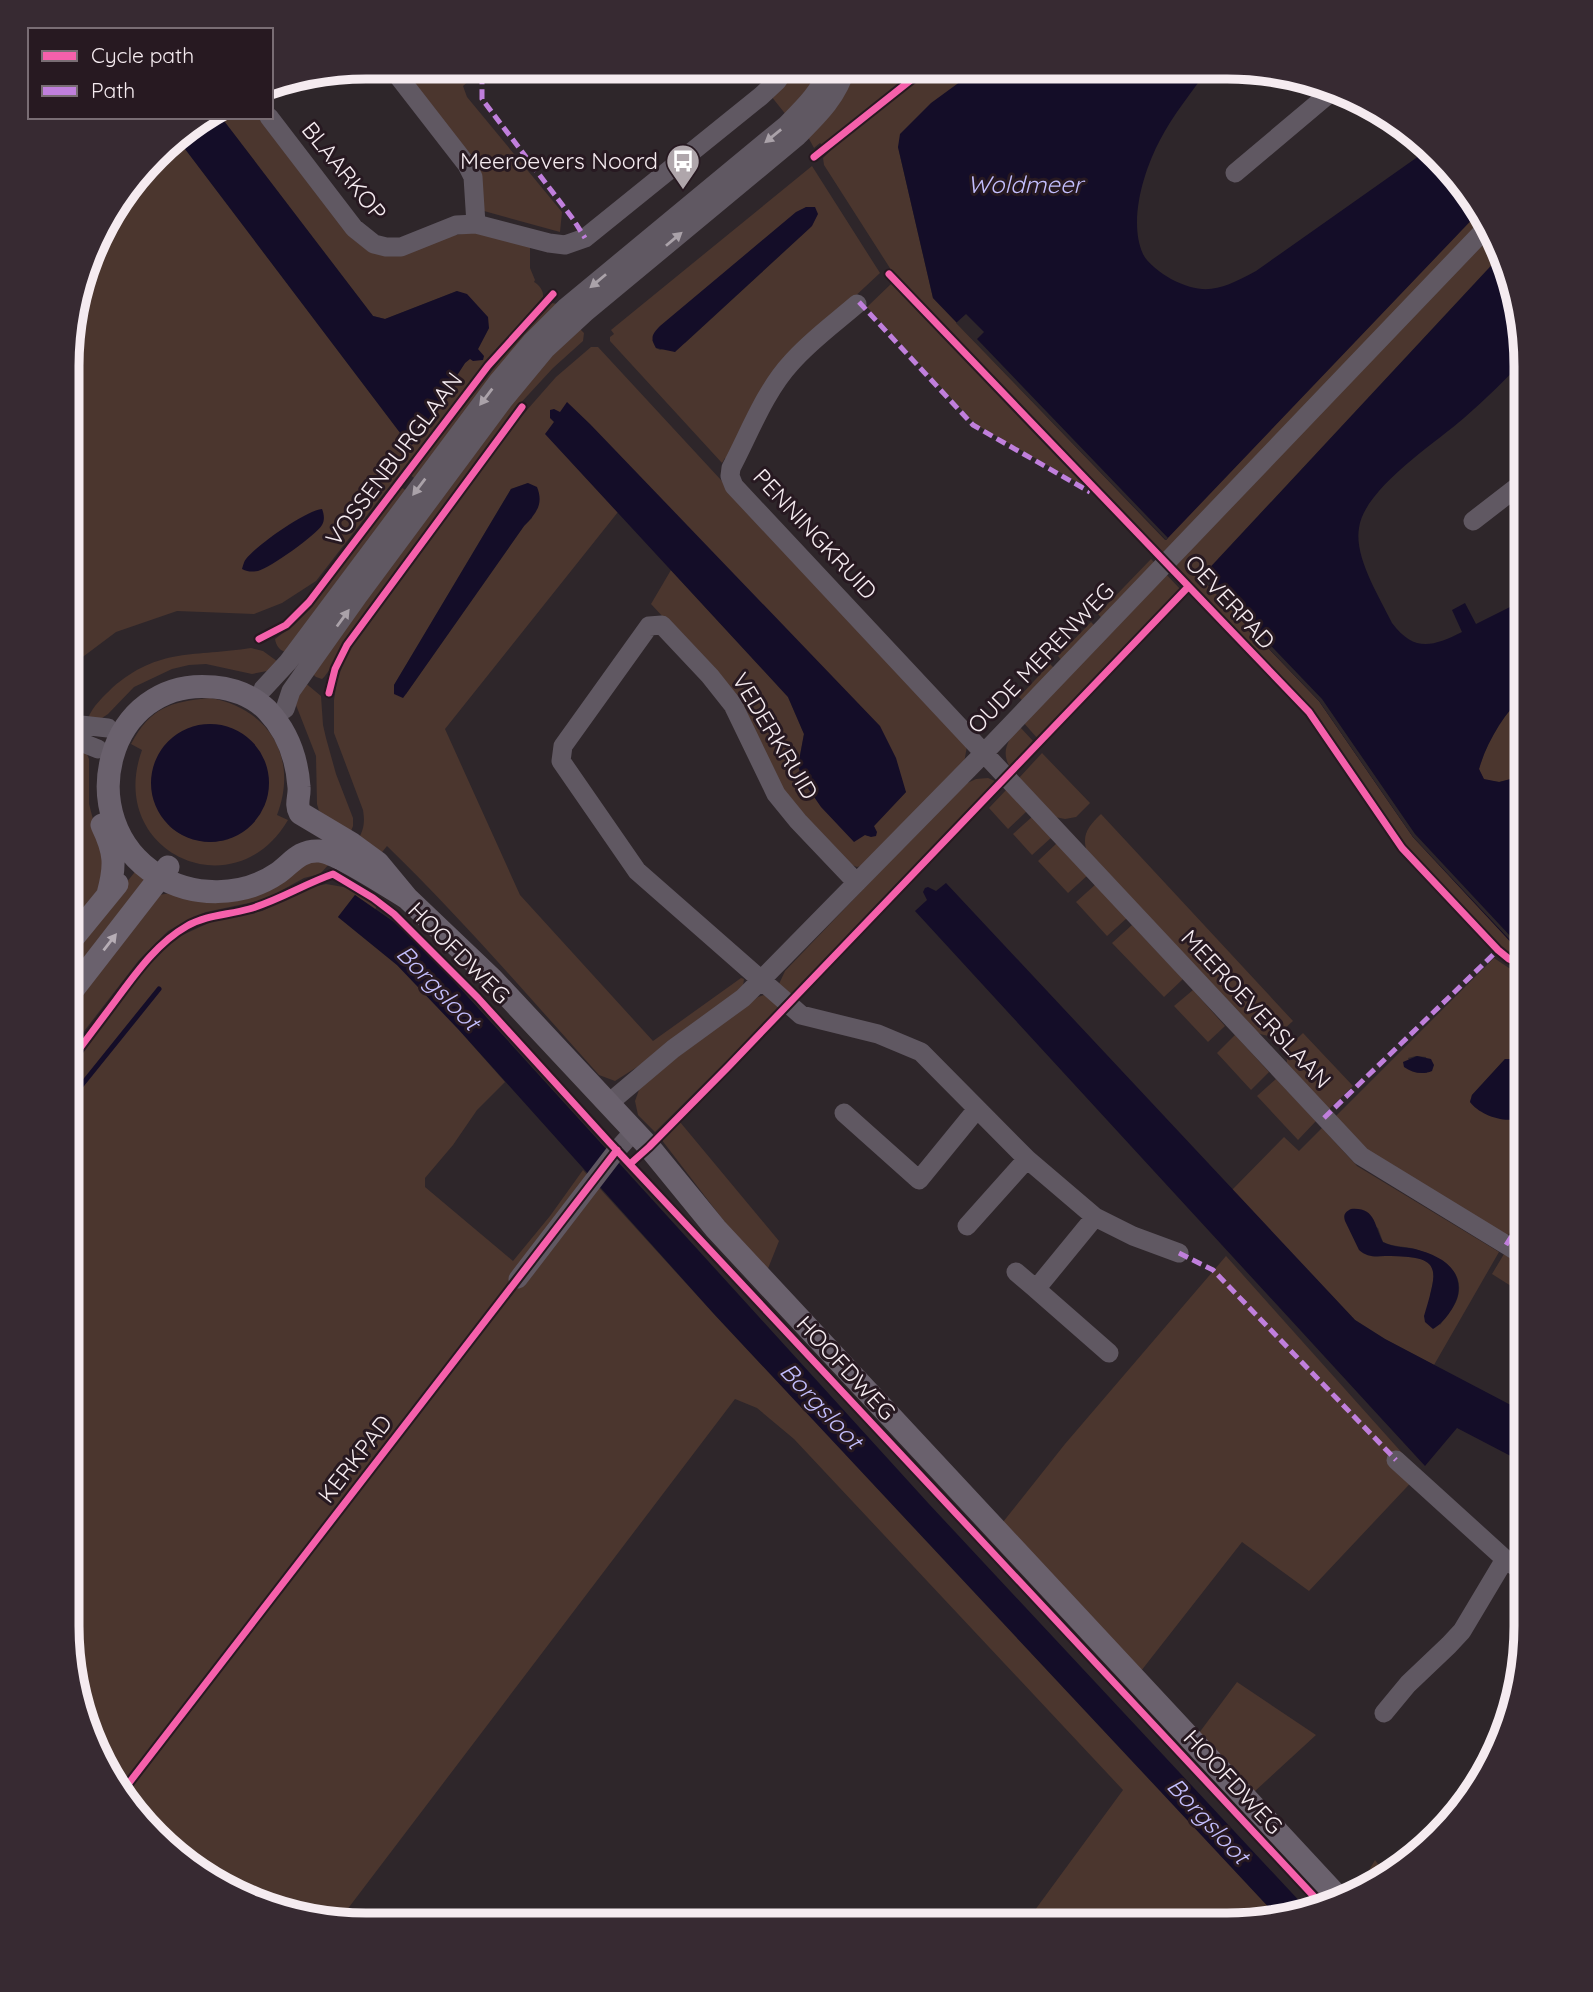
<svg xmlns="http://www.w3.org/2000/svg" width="1593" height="1992" font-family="Quicksand,sans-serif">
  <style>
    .green { fill: #4b362e; fill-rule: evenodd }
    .water { fill: #140d28 }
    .pier { fill: #2e262a }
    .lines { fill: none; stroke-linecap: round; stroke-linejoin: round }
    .stream { stroke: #140d28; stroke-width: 5 }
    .minor { stroke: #605862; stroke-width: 19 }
    .major { stroke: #6a616d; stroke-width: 23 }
    .quiet { stroke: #c07fdc; stroke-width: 5; stroke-dasharray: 10 5; stroke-linecap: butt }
    .cycleway-casing { stroke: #271921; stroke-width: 11 }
    .cycleway { stroke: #f560ab; stroke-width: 7 }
    .oneway { fill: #aaa2a9 }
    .oneway2 { fill: #b6adb5 }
    .labels { text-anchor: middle; stroke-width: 6; stroke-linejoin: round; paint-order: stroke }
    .poi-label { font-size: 23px; fill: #f5ebf0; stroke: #271921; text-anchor: end }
    .street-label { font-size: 23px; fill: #f5ebf0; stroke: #271921 }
    .water-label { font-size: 24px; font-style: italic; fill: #c3befd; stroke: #271921 }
    .rim { fill: none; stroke: #f5ebf0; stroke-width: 9 }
  </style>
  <rect width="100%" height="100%" fill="#2e262a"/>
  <path class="green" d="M399 67H485L463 86 467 97 562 212 560 232 484 211Z
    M794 68H823L787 116 771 96Z
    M854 68H979L966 79 898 147 933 298 1165 540 1481 210 1486 216 1164 556 895 276 824 165 823 158 830 151 820 143 814 148 808 137Z
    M221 117H258L353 239 366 248 475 232 530 247V268L535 280 534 282C538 284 544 290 543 297L482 367 316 581 282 603 254 614 177 611 116 632 68 668 69 326 106 217 169 141 176 137 404 438 412 444 465 363 478 349 489 328 457 291 385 319 373 316Z
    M812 166 880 273 792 355 729 460 725 458 722 463 610 341V337L614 334 611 330ZM812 226 685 343 660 350 656 348 652 340Z
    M1493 233 1502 254 1204 574 1205 577 1203 579 1319 701 1413 837 1517 948 1526 946V963L1510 956 1493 940 1397 835 1310 708 1174 567Z
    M892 283 1091 490 975 424 867 307Z
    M552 303 557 304 417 480 410 475 514 343 547 305Z
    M578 327 584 333 583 341 553 368 517 407 346 638C340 648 330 673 322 679L316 677 313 674 512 399Z
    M591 347H598L967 746 964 763 864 865 857 867 847 863 786 797 729 688 651 604 671 570 788 697 804 734 798 766 865 835 868 836 874 826 906 792 567 403 546 434 618 512 445 729 520 895 653 1041 741 978 744 979 743 986 734 995 645 1062 615 1081 599 1075C530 998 462 919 387 846L379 856 358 840C364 829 365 822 363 810L334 733V700L337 681 344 661 352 644 512 427 556 377ZM528 483 532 518 524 526 406 694 394 685 511 489Z
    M401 487 408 492 285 652C279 650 276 645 275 639L294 625 311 608Z
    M1151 559 1156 564 1103 620 1098 614Z
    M1165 573 1181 590 1038 739 1023 722Z
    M1091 622 1096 627 1062 661 1058 656Z
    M251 648 263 651 281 664 267 671 252 674 206 664 189 665 172 669 134 687 108 714 102 718H88C93 706 103 697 112 688 159 647 195 657 251 648Z
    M1050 664 1055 669 1024 702 1019 697Z
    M303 681 321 696 323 725 326 738 336 774 353 818V826L350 834 319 811 317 804 316 756 296 705Z
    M1526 693V775L1500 782 1484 780 1479 769C1487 741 1505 712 1526 693Z
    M210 698C269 708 299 758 277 815L288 820C234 912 105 852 142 750L131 744C151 707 170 702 210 698ZM169 826 226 840C204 844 187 840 169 826Z
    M1019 726 1034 742 1010 767C1000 751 1009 739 1019 726Z
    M79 747 87 754 89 759V804L95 827 105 854 100 887 68 929V882L75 859 77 841 74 775Z
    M1042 753 1090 803 1076 817 1065 819 1055 817 1019 778Z
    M988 778 997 782 794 993 788 994 779 984 785 971 963 785 976 779Z
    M1007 789 1027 811 1008 829 989 808Z
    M1101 814 1293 1021C1279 1034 1274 1040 1255 1032L1087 852C1081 834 1089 826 1101 814Z
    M1033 816 1052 837 1032 855 1013 834Z
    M1057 843 1088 875 1068 893 1038 861Z
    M305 861 331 862 320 874 304 878 273 895 258 901 206 912 188 920 168 931 139 960 68 1052V1009L159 895 170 893 199 897Z
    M138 868 147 877 68 983V956Z
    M326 884 349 888 377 905 375 910 355 895 338 917 397 965 459 1030 505 1082 477 1110 453 1145 425 1178V1187L513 1261 550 1216 583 1170 714 1314 1277 1916 1246 1925H1024L1123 1790 794 1439 757 1408 735 1399 337 1923 270 1910 200 1875 106 1775 77 1703 67 1627 68 1069 151 960 176 938 213 921 262 911 308 888Z
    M1096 884 1127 918 1107 936 1076 902Z
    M1132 925 1183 979 1164 997 1112 943Z
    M1494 958 1509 968 1526 975V1089L1514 1063 1505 1059 1472 1095 1470 1102 1514 1120 1522 1117 1526 1114V1146L1524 1149 1526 1154V1206L1507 1237 1364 1149 1335 1117ZM1416 1056 1426 1057 1427 1073 1414 1072 1408 1058Z
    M1193 990 1225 1026 1208 1042 1174 1006Z
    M764 995 778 1004 777 1011 655 1132 638 1115 635 1101 640 1087 663 1068 758 997Z
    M1303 1033 1353 1086 1328 1110 1287 1063 1286 1049Z
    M1235 1035 1269 1072 1251 1090 1217 1053Z
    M1276 1079 1316 1121 1298 1140 1257 1096Z
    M680 1122 779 1241 767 1271 727 1225 661 1139Z
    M1322 1128 1357 1166 1499 1252 1434 1365 1385 1339 1355 1320 1232 1190 1284 1137 1299 1151ZM1346 1212 1378 1228 1383 1242C1393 1247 1404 1246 1415 1249 1439 1256 1469 1271 1456 1302 1452 1310 1445 1318 1440 1325L1430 1295 1434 1277 1433 1270 1429 1262 1420 1258 1400 1256Z
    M1504 1254 1526 1268V1286L1522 1293 1492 1274Z
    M1226 1256 1420 1473 1309 1591 1242 1542 1141 1671 1003 1522 1065 1444Z
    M1237 1682 1316 1735 1254 1792 1199 1733Z
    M1375 1860 1387 1876 1376 1886 1357 1891Z"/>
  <path class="water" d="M979 68 1208 69C1192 92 1173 115 1160 140 1144 170 1128 221 1143 254 1147 263 1162 274 1171 279 1206 297 1222 289 1256 271L1426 151 1481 210 1166 540 933 298 898 147 900 134 931 103Z
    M209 117H221L373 316 385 319 457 291 467 294 488 317 489 328 478 349 484 356 483 360 473 361 470 359 465 363 412 445 404 438 176 137Z
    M806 207H815L818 214 812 226 675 352 656 348C650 338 652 334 660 326L796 212Z
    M1502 254 1516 288 1526 358C1506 379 1486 399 1464 418 1434 444 1364 489 1359 528 1354 557 1379 596 1392 623 1414 652 1432 647 1462 632L1452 610 1465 603 1476 624 1526 599V693C1505 712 1487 741 1479 769L1484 779 1499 782 1526 775V946L1517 949 1413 837 1319 701 1202 579 1205 577 1204 574Z
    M567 402 590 424 880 726 896 758 906 792 874 826 877 832 876 836 871 837 865 835 854 842 821 807 803 781 798 766 804 734 788 697 545 434 554 422 550 418V410L554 409 560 412Z
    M528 483 537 487C544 504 536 514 524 526L406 694 403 698 394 694V685L511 489Z
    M322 509C324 514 325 520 322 525 316 535 270 568 258 571 252 572 248 572 242 569 243 566 244 561 246 559 257 545 305 511 322 509Z
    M151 783a59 59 0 1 1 118 0a59 59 0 1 1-118 0Z
    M946 883 1355 1320 1385 1339 1526 1413V1464L1457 1428 1425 1466 915 911 927 900 923 892 925 888 928 887 936 891Z
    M355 895 394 922 429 954 929 1504 1305 1907 1277 1916 714 1314 459 1030 397 965 338 917Z
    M1417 1056 1431 1059 1434 1065 1432 1071C1423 1075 1412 1073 1404 1067L1403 1062Z
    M1505 1059H1510L1526 1089V1114C1512 1127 1480 1116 1470 1102L1472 1095Z
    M1351 1209C1376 1207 1374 1226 1383 1242 1393 1247 1404 1247 1415 1249 1438 1255 1463 1267 1458 1295 1455 1307 1444 1323 1433 1329L1425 1322 1424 1316C1439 1266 1442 1256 1385 1256 1375 1257 1367 1257 1359 1250L1345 1221C1343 1215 1345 1212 1351 1209Z"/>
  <path class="pier" d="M966 314 984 332 977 339 1168 538 1166 540 956 323Z
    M1205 577 1322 699 1415 834 1513 939 1511 941 1413 837 1319 701 1202 579Z"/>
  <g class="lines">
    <path class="stream" d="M68 1102 159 989"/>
    <path class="minor" d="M391 67 467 165 473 177 476 224
      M269 117 354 228 374 244 386 247H401L456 225 476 224 549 243 565 245 585 238 761 96 777 81 786 68
      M1235 173 1330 93
      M857 304C835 323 810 341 791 363 765 391 749 434 731 468L730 476 734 486 1361 1156 1526 1257
      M1473 521 1526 480
      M263 689 288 662 499 380 531 342 566 307 786 125C803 108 821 91 828 68
      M285 709 291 691 359 595 503 401 546 349 585 313 797 137C818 116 838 97 846 68
      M68 722 81 725 108 728
      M68 737 98 749
      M856 882 798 821 776 794 733 705 710 676 662 625 649 626 563 746 561 761 637 871 801 1015 878 1034 921 1052 1027 1159 1095 1217 1133 1236 1179 1253
      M609 1103 673 1049 743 998 761 980 984 753 1490 224
      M844 1113 919 1180 977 1109
      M967 1226 1027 1159
      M1016 1272 1036 1289 1095 1217
      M518 1279 617 1150 634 1131
      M1036 1289 1109 1353
      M1396 1460 1505 1559 1526 1574
      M1384 1713 1408 1684 1449 1645 1462 1631 1505 1559"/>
    <path class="major" d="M102 825C115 852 116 865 108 894
      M407 898C389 887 336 852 319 851 299 850 292 863 278 873 243 897 193 898 157 875 70 821 106 676 214 687 234 689 253 696 267 710 287 731 297 758 299 787 300 796 295 804 300 813L352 844 378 863 407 898 492 979 649 1147 716 1229 1338 1897
      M68 944 117 884
      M68 996 168 867"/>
    <path class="quiet" d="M499 67 482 82V99L573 219 585 238
      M859 302 973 425 1090 492
      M1324 1118 1498 950
      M1506 1245 1526 1214
      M1179 1253 1213 1270 1396 1460"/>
    <g class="cycleway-casing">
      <path id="cycleway" d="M814 157 926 68
        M889 274 1309 712 1402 848 1498 950 1509 959 1526 966
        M259 639 286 625 309 602 488 366 553 294
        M329 693 335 669 347 645 522 407
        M68 1064C84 1043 100 1021 116 1000 136 973 157 943 187 926 206 915 228 915 249 909 278 901 304 884 333 874L373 898 394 914 478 998 609 1142 1320 1903
        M630 1164 649 1147 729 1066 1188 587
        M122 1792 617 1150"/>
    </g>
    <use href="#cycleway" class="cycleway"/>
  </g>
  <defs><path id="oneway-solid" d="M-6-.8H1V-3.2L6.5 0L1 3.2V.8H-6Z" transform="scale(1.75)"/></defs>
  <g class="oneway">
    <use href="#oneway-solid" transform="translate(773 136) rotate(141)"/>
    <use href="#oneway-solid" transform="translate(674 239) rotate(-40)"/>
    <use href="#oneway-solid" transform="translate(598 281) rotate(140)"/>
    <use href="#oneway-solid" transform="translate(486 397) rotate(127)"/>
    <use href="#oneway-solid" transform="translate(419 487) rotate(127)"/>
    <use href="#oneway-solid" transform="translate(343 618) rotate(-54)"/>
  </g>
  <use class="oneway2" href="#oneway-solid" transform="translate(110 942) rotate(-52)"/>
  <defs>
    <g id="bus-pin" transform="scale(1.75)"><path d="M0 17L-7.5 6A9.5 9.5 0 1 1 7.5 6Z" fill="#afa6ab" stroke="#271921"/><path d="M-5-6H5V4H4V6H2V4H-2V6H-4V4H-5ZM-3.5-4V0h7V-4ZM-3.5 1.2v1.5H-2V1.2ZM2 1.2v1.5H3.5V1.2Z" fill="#fff"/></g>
  </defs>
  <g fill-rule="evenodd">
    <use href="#bus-pin" x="683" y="161"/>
  </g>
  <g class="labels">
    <g class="poi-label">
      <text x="658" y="169">Meeroevers Noord</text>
    </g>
    <g class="street-label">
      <text transform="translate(344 171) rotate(51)" y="8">BLAARKOP</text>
      <text transform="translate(394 459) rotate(-53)" y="8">VOSSENBURGLAAN</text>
      <text transform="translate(815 534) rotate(47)" y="8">PENNINGKRUID</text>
      <text transform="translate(1230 602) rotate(47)" y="8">OEVERPAD</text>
      <text transform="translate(1041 658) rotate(-46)" y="8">OUDE MERENWEG</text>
      <text transform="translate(775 736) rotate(59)" y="8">VEDERKRUID</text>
      <text transform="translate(459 953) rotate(45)" y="8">HOOFDWEG</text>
      <text transform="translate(1256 1009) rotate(47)" y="8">MEEROEVERSLAAN</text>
      <text transform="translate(846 1368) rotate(47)" y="8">HOOFDWEG</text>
      <text transform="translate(355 1459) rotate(-52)" y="8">KERKPAD</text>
      <text transform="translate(1233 1782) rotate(47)" y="8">HOOFDWEG</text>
    </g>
    <g class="water-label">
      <text x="1025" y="193">Woldmeer</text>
      <text transform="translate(438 988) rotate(46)" y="8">Borgsloot</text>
      <text transform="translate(821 1406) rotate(47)" y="8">Borgsloot</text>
      <text transform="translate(1208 1821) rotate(47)" y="8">Borgsloot</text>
    </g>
  </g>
  <path d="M0 0H1593V1992H0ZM366 79H1227A287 287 0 0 1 1514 366V1626A287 287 0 0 1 1227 1913H366A287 287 0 0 1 79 1626V366A287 287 0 0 1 366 79Z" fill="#372a32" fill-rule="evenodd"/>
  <path class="rim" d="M366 79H1227A287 287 0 0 1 1514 366V1626A287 287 0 0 1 1227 1913H366A287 287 0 0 1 79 1626V366A287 287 0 0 1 366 79Z"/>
  <rect x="28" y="28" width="245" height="91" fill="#271921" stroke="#796d74" stroke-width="2"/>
  <rect x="42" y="51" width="35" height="10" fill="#f560ab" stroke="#796d74" stroke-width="2"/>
  <text x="91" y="63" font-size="21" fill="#f5ebf0">Cycle path</text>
  <rect x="42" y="86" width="35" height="10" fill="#c07fdc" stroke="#796d74" stroke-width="2"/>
  <text x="91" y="98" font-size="21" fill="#f5ebf0">Path</text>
</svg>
